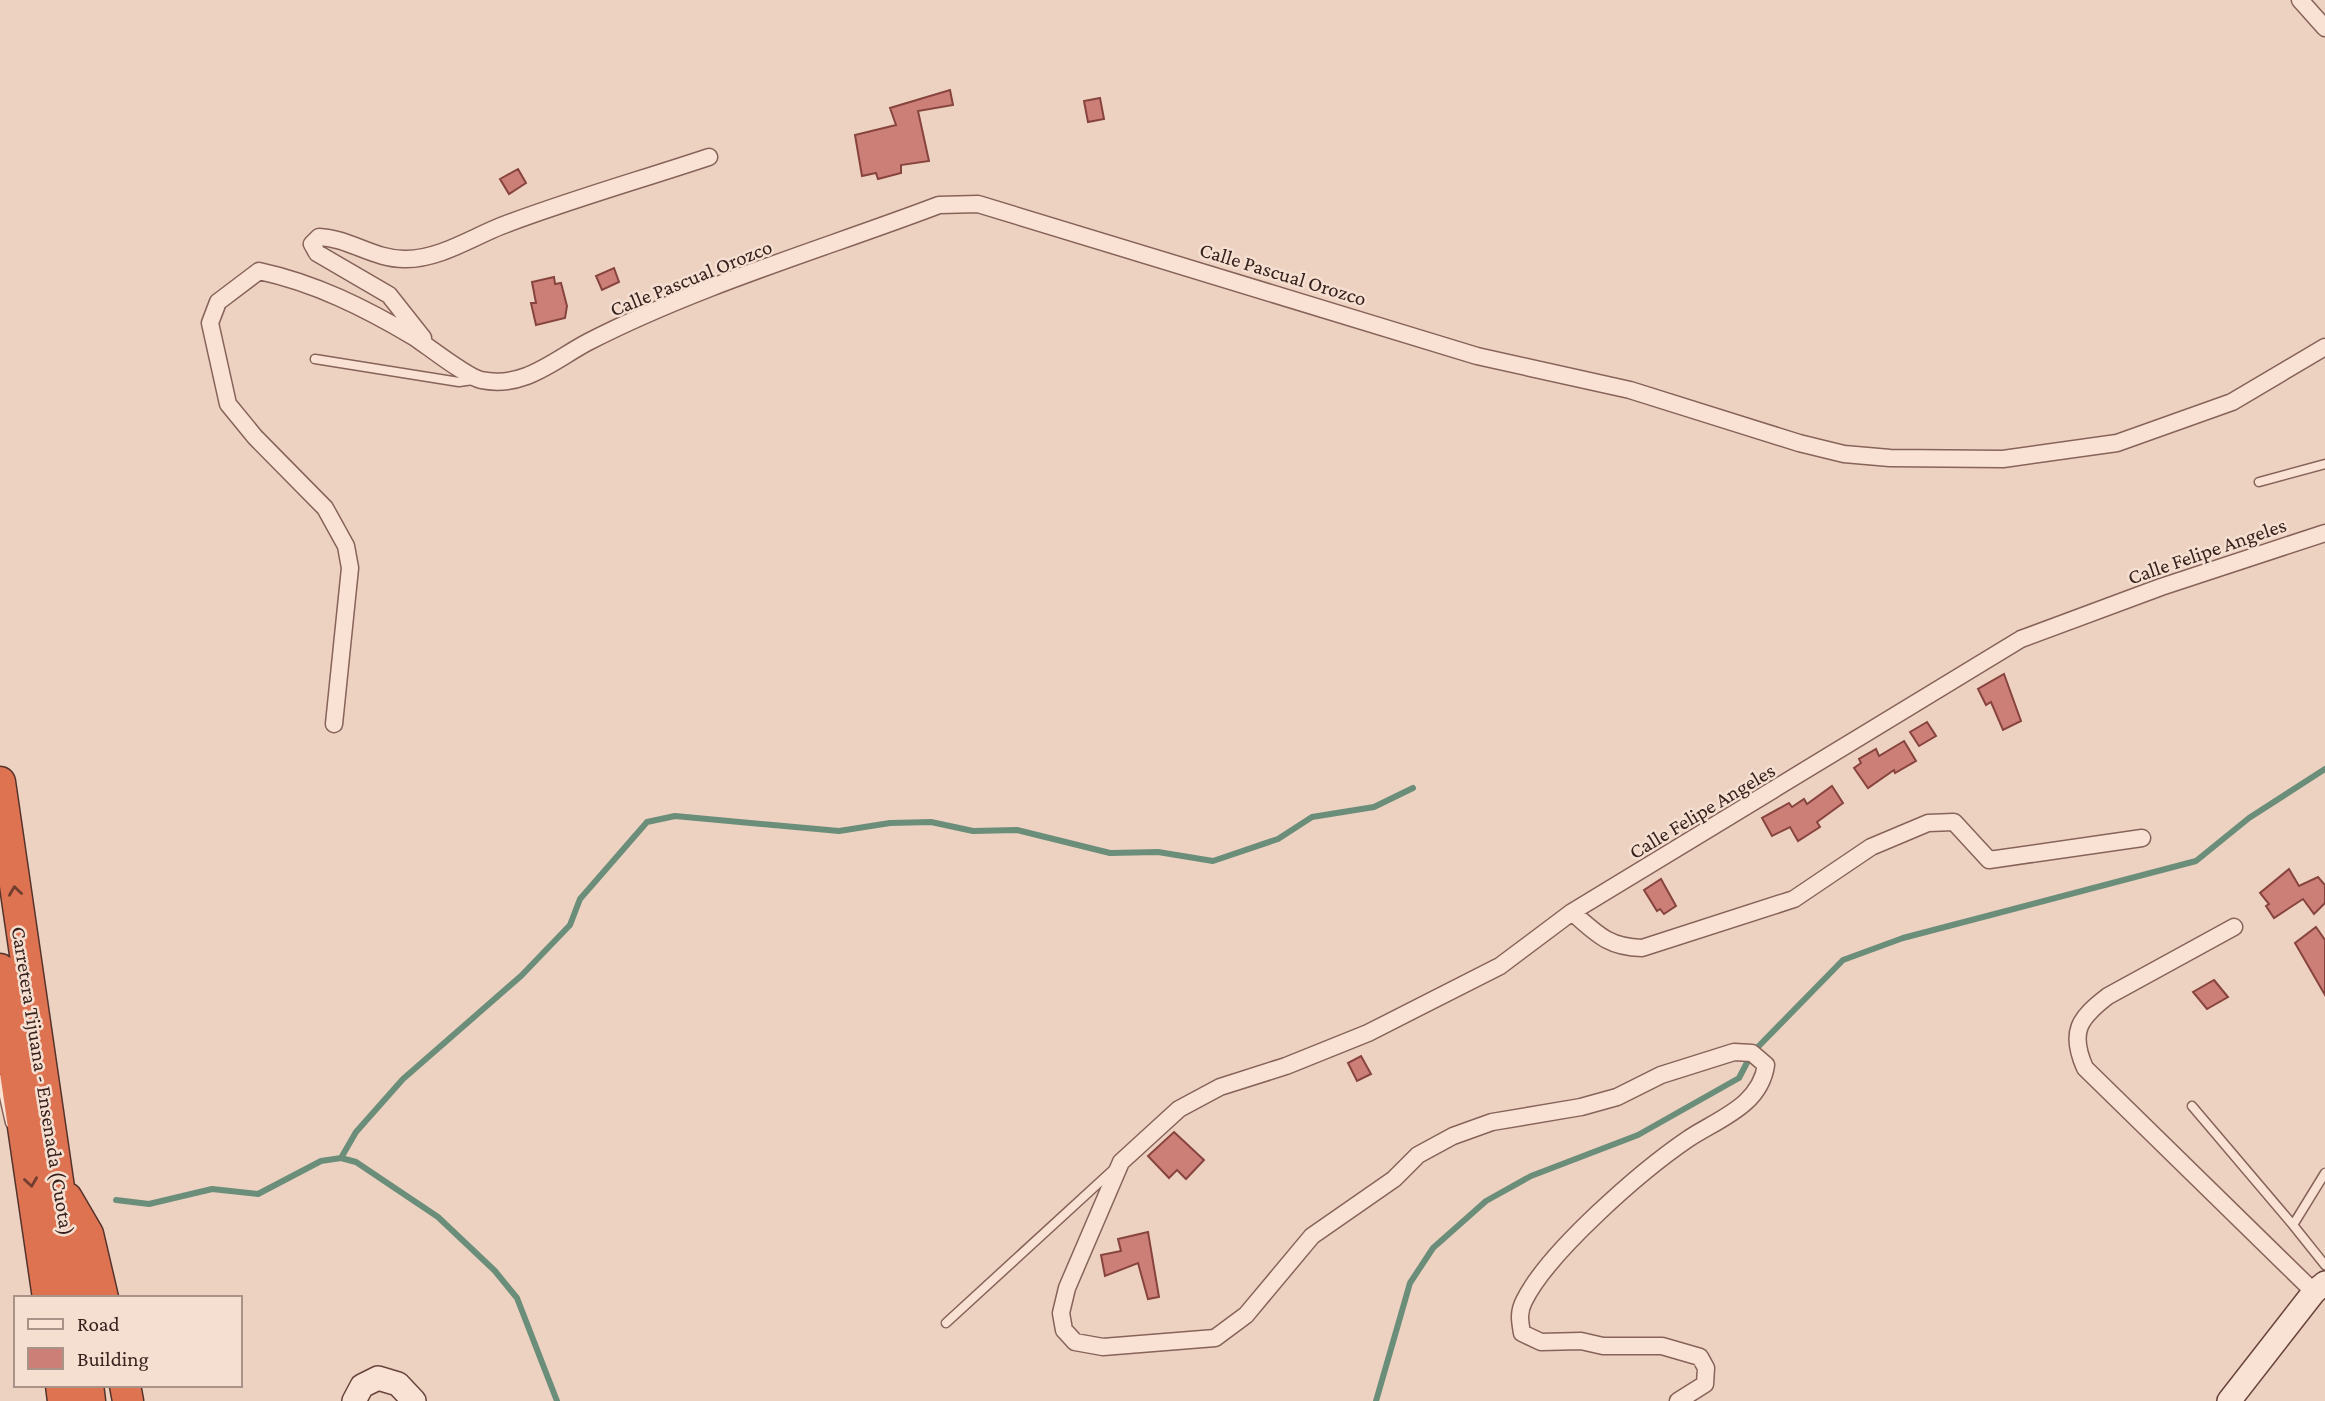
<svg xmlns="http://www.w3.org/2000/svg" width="2325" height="1401" font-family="'Crimson Pro',serif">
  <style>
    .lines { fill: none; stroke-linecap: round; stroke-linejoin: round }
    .stream { stroke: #6b8e7a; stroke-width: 6 }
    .building { fill: #cc7f77; stroke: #87443e; stroke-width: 2 }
    .lane-casing { stroke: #876359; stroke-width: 11 }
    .street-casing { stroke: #876359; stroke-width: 19 }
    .secondary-casing { stroke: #69443c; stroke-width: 26 }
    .highway-casing { stroke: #55332d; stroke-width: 33 }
    .lane { stroke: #f9e2d4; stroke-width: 8 }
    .street { stroke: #f9e2d4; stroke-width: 16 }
    .secondary { stroke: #f9e2d4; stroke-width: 23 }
    .highway { stroke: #de7351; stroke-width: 30 }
    .oneway { stroke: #713e2f }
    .labels { text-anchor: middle; stroke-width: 5; stroke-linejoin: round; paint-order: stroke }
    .street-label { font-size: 21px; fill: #37211d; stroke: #f5dfd1 }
  </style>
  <rect width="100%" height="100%" fill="#eed2c1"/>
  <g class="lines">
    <path class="stream" d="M341 1158 356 1132 403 1079 521 976 570 925 580 899 647 822 675 816 839 831 890 823 931 822 973 831 1017 830 1110 853 1158 852 1213 861 1278 839 1312 817 1374 807 1413 788
      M116 1200 149 1204 212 1189 258 1194 321 1161 341 1158 356 1162 438 1217 495 1271 517 1298 557 1401
      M1376 1401 1410 1283 1433 1248 1486 1201 1531 1176 1638 1135 1739 1078 1752 1053 1843 960 1903 938 2196 861 2249 818 2325 769"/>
  </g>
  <path class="building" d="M950 90 953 105 918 111 929 161 901 165V173L878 179 876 173 862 176 855 135 896 125 890 108Z
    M1100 98 1104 119 1088 122 1084 101Z
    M518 169 526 183 509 194 500 179Z
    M614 268 619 282 602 290 596 276Z
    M554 277 555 284 561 283 567 306 565 318 536 325 531 303H536L532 282Z
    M2004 674 2021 721 2003 730 1991 702 1986 705 1978 689Z
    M1927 722 1936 736 1919 746 1910 732Z
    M1904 741 1916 761 1895 773 1894 770 1868 788 1854 768 1861 763 1859 759 1876 749 1879 756Z
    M1832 786 1843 803 1817 822 1820 827 1798 841 1790 827 1772 836 1762 818 1789 803 1792 807 1804 799 1807 804Z
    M2289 869 2299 886 2318 877 2325 885V903L2314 914 2303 899 2274 918 2266 906 2269 904 2260 893Z
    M1661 879 1676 906 1664 914 1660 909 1657 911 1644 890Z
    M2316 927 2325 940V995L2295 943Z
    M2214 980 2228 997 2207 1009 2193 992Z
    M1361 1056 1371 1074 1357 1081 1348 1063Z
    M1174 1132 1204 1160 1186 1179 1177 1170 1169 1178 1148 1156Z
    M1148 1232 1159 1297 1148 1299 1138 1263 1105 1276 1101 1255 1121 1251 1118 1239Z"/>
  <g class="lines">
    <g class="lane-casing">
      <path id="lane" d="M315 359 459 382 473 380
        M2259 482 2325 464
        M0 1079 10 1123
        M2192 1106 2293 1225
        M2325 1173 2293 1225 2325 1265
        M946 1323 1114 1169"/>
    </g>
    <g class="street-casing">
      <path id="street" d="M2300 0 2325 28
        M423 338 389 295 317 253 312 244 319 237C349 238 375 260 406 259 439 259 471 238 501 226 569 200 640 180 709 157
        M334 724 350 568 346 546 325 508 255 437 228 404 210 323 218 302 259 271C315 283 365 308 414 337 429 347 467 377 481 380 524 389 554 360 588 342 699 285 823 249 939 205L978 204 1477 356 1630 390 1799 443 1844 454 1890 458 2003 459 2117 443 2232 402 2325 347
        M1572 912C1597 934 1608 947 1642 948L1794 899 1871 847 1928 823 1954 822 1989 860 2142 838
        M2234 927 2108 996C2079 1018 2069 1032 2085 1068L2314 1292
        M1678 1401 1705 1384 1706 1368 1700 1357 1662 1346H1603L1581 1341 1541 1342 1522 1333C1520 1321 1518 1313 1524 1301 1548 1252 1641 1171 1688 1139 1718 1119 1760 1106 1766 1065L1752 1053 1734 1052 1661 1075 1617 1097 1581 1107 1492 1122 1453 1136 1418 1155 1394 1179 1312 1236 1246 1315 1215 1338 1103 1347 1075 1342 1064 1330 1061 1313 1067 1288 1121 1162 1179 1109 1220 1087 1286 1066 1368 1033 1500 966 1572 912 2021 639 2161 587 2325 533"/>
    </g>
    <g class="secondary-casing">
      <path id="secondary" d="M354 1401 362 1386 378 1378 398 1384 414 1401
        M2229 1401 2314 1292 2325 1283"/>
    </g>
    <g class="highway-casing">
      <path id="highway" d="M0 782 75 1298
        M0 969 48 1298
        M67 1198 88 1234 103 1298
        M61 1385 63 1401
        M88 1385 90 1401
        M125 1385 128 1401"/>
    </g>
    <use href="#lane" class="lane"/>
    <use href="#street" class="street"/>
    <use href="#secondary" class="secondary"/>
    <use href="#highway" class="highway"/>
  </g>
  <defs><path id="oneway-chevron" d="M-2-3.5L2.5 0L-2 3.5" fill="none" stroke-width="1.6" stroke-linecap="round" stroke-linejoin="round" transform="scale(1.75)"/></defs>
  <g class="oneway">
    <use href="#oneway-chevron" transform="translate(15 891) rotate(-98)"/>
    <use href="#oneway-chevron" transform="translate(31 1182) rotate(82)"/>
  </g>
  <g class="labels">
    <g class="street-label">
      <text transform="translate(1283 274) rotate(17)" y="7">Calle Pascual Orozco</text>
      <text transform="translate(691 278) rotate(-22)" y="7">Calle Pascual Orozco</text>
      <text transform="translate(2207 551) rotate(-19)" y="7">Calle Felipe Angeles</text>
      <text transform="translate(1702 811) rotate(-31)" y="7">Calle Felipe Angeles</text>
      <text transform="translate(43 1081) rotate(81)" y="7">Carretera Tijuana - Ensenada (Cuota)</text>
    </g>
  </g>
  <rect x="14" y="1296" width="228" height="91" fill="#f5dfd1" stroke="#a99389" stroke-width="2"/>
  <rect x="28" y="1319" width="35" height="10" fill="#f9e2d4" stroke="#a99389" stroke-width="2"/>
  <text x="77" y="1331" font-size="21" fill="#37211d">Road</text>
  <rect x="28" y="1348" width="35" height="21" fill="#cc7f77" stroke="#a99389" stroke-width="2"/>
  <text x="77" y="1366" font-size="21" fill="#37211d">Building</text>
</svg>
